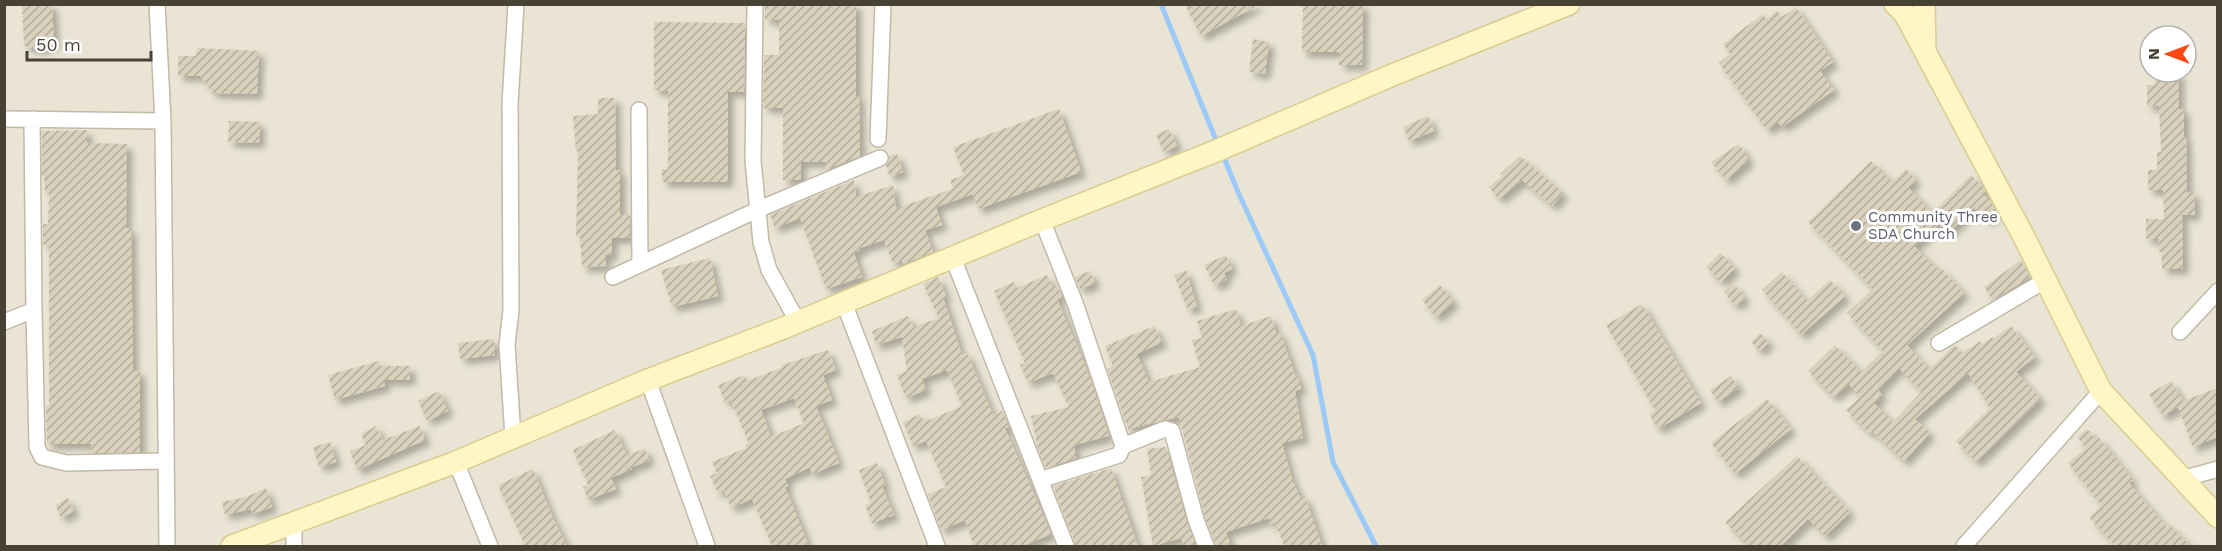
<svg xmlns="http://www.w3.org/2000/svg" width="2222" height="551" font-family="'Work Sans',sans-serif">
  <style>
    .residential { fill: #e9e4d3; fill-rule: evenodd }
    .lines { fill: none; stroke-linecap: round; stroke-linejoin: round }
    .stream { stroke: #9bcaf8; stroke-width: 5 }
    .building { fill: url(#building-hatch); fill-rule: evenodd; filter: url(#shadow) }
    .street-casing { stroke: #c1baa7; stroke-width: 18 }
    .secondary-casing { stroke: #d9cc90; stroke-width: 24 }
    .street { stroke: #fff; stroke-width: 15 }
    .secondary { stroke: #fff5c5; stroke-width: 21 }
    .worship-dot { fill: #6b7280; stroke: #fff; stroke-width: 2 }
    .labels { text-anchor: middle; stroke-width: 6; stroke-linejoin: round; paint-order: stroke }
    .worship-label { font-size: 15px; fill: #5b616d; stroke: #fff; text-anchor: start }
  </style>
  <defs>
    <pattern id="building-hatch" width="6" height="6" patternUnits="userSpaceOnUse" patternTransform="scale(1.5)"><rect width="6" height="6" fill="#dad1bc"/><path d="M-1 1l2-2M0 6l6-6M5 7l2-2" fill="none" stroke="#b3ab9a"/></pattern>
    <filter id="shadow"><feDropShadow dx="5.5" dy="5.5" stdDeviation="3" flood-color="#0004"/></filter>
  </defs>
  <rect width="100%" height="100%" fill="#f4f1e5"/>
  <path class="residential" d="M5 5H2217V546H5ZM2150 36H2186V72H2150Z"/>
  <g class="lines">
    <path class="stream" d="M1161 4 1218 145
      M1222 153 1238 192 1313 355 1333 462 1376 546"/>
  </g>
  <path class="building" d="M22 4H52L54 44 39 49 24 46Z
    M765 4H856V96H859L860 156 825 170V162H801V180H783V108H763L764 55H779V20H765Z
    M1185 4H1260L1201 36Z
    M1303 4H1363L1362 65H1339V52H1302Z
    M1796 7 1833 62 1820 71 1834 90 1782 127 1778 122 1767 130 1719 63 1730 54 1723 44 1763 14 1766 19 1777 11 1782 17Z
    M654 22 745 23 744 92H728V182H662V169H668V91L654 90Z
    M1253 39 1269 42 1265 74 1249 72Z
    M197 48 259 51 257 94 213 93 200 76H178V56H196Z
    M2179 72V109H2184V136H2186L2187 193 2194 192 2195 215H2182L2183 269H2162V252H2159L2158 239H2146V219H2164L2163 190H2148V170H2157V152H2161L2159 106H2147V85H2155V73Z
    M598 98H615L616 170H620V214H630V238H612V255H605L606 266 582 267 580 236H576L578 151H576L573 116 598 114Z
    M1059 109 1081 172 978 209 973 194 936 207 942 225 925 230 933 252 903 264 902 260 893 264 884 240 860 248V250L854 253 862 277 826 289 800 218 775 228 770 215 854 180 856 197 893 185 896 208 953 189 950 180 964 175 953 147Z
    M1428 116 1434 131 1409 141 1403 127Z
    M229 121 260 122 259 143 228 142Z
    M1169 129 1177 146 1164 152 1156 135Z
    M87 130V143L127 144 126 228H131L133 371H140V452L91 453V444H47L46 406H49V245H43V224H48L49 194H45L44 176H42V131Z
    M1739 144 1749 160 1726 180 1711 162Z
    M897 154 903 172 890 177 886 165 889 156Z
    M1520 156 1563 193 1552 206 1522 180 1499 199 1489 187 1502 176 1500 174Z
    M1871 161 1892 182 1906 169 1916 180 1908 187 1932 213 1971 175 1983 187 1985 191 1982 193 1991 202 1996 212 1987 221 1974 208 1946 235 1939 224 1914 246 1940 272 1943 270 1964 293 1907 345 1929 369 1955 345 1962 353 1980 341 1982 344 1992 337 1993 339 2011 326 2035 357 2016 372 2041 399 1976 462 1956 441 1990 408 1968 373 1915 419 1930 433 1904 461 1872 431 1869 433 1846 410 1860 397 1849 384 1833 397 1808 371 1835 345 1861 372 1883 351 1847 313 1873 289 1808 222ZM1899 368 1921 392 1893 422 1874 403 1882 395 1878 390Z
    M1720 253 1735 268 1721 282 1706 267Z
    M1226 255 1232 269 1224 273 1227 279 1215 286 1204 265Z
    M710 258 718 296 672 307 661 270Z
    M2021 260 2030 277 1993 300 1984 287Z
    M1186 270 1197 307 1188 310 1174 275Z
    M1090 271 1095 283 1080 289 1075 277Z
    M1782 272 1807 301 1830 280 1845 296 1801 335 1762 290Z
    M1047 275 1052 287 1057 285 1062 297 1057 299 1090 377 1109 436 1074 445 1076 458 1046 468 1038 449 1031 416 1069 407 1053 373 1028 383 1020 365 1025 363 994 291 1014 282 1017 288Z
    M938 277 946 296 943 297 962 355 967 353 993 415 1003 411 1009 427 1005 428 1051 534 1023 546H974L965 520 941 530 928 494 946 487 926 441 913 446 903 422 920 414 924 422 962 406 947 370 922 379 926 390 906 398 897 375 907 371 902 337 876 345 872 331 908 316 913 327 939 318 923 284Z
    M1734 284 1745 298 1735 306 1724 292Z
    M1440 285 1454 302 1436 317 1422 300Z
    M1642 304 1701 403 1658 429 1649 414 1655 410 1606 325Z
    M1236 309 1241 326 1271 316 1276 333 1280 332 1295 375H1297L1301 389 1295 391 1303 438 1282 443 1293 483H1294L1300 498 1305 496 1322 546H1284L1275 522 1270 524 1269 518 1226 532 1231 546H1216L1205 517 1179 417 1128 429 1107 369 1113 366 1105 346 1154 326 1162 342 1137 354 1149 382 1200 367 1192 340 1202 338 1197 321Z
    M1760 333 1769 342 1760 351 1751 342Z
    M494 339 495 355 460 359 458 343Z
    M828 350 836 370 823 375 832 400 816 406 839 463 812 474 810 467 785 479 788 486 785 487 809 546H772L752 499 731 508 724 490 718 493 710 476 717 473 712 462 746 448 745 445 749 444 731 400 725 402 718 385 745 375 747 381 783 367 782 365ZM794 398 804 423 771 437 761 410Z
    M379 361 380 366H410V380H384L385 386 335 400 328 375Z
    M1731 376 1739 387 1718 402 1710 390Z
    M2171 381 2183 401 2217 388V437L2193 447 2178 407 2163 416 2149 394Z
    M439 391 448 411 427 421 418 401Z
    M1767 399 1791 429 1735 474 1711 443Z
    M376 426 383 440 420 426 425 440 357 470 350 451 366 445 361 434Z
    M2087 429 2096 440 2099 438 2133 480 2129 483 2166 526 2169 524 2190 546H2115L2089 517 2102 506 2068 463 2086 448 2077 437Z
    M615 430 627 456 645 448 649 461 631 467 632 469 611 478 616 489 588 500 583 487 588 485 573 450Z
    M330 442 336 462 319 467 313 447Z
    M1166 447 1187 523 1196 546H1184L1181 538 1153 546 1141 477 1151 475 1147 449Z
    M1797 456 1850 512 1825 536 1808 519 1781 546H1749L1725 522Z
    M877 463 885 485 882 486 894 515 872 523 865 505 871 503 859 470Z
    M1111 468 1138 546H1076L1053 486Z
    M533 469 552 516 567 546H525L498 485Z
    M266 488 272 507 252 514 251 509 225 515 222 502 246 497Z
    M68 498 74 511 61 518 55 505Z"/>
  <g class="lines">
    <g class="street-casing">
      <path id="street" d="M157 4 163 121 167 546
        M755 4 753 161 761 242 769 270 798 322
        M639 110 640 264
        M4 119 163 121
        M32 119 34 310 37 447 42 457 66 463 165 461
        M878 139 883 4
        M953 258 1066 546
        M613 277 757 210 880 158
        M844 303 937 546
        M4 322 34 310
        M2180 332 2218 291
        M1939 343 2046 280
        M648 380 707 546
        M513 437 507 345 511 310 510 104 516 4
        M1123 446 1165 429 1172 431 1196 520 1206 546
        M456 462 490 546
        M2182 479 2218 469
        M1040 480 1119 455 1123 446 1075 303 1042 220
        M294 524V546
        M1964 546 2101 391"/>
    </g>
    <g class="secondary-casing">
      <path id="secondary" d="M1895 4 1905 14 2025 239 2101 391 2218 517
        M1924 4 1925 49
        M232 546 456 462 648 380 781 329 1042 220 1216 151 1390 76 1569 4"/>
    </g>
    <use href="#street" class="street"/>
    <use href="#secondary" class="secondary"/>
  </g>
  <circle class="worship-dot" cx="1856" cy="226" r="6"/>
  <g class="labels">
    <g class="worship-label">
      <text x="1868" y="222">Community Three<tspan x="1868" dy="17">SDA Church</tspan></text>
    </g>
  </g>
  <rect width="2222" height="551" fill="none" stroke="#484234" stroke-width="12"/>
  <g transform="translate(2168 54) rotate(270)"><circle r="28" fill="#ffffff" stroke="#b6b3ae" stroke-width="1.5"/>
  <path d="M0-4.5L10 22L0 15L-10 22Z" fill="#ff4812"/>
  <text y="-9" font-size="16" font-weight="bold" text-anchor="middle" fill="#484234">N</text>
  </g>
  <path d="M27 51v9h124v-9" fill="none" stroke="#484234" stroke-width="3"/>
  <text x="36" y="51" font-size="18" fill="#484234" stroke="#ffffff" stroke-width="4.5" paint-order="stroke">50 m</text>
</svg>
